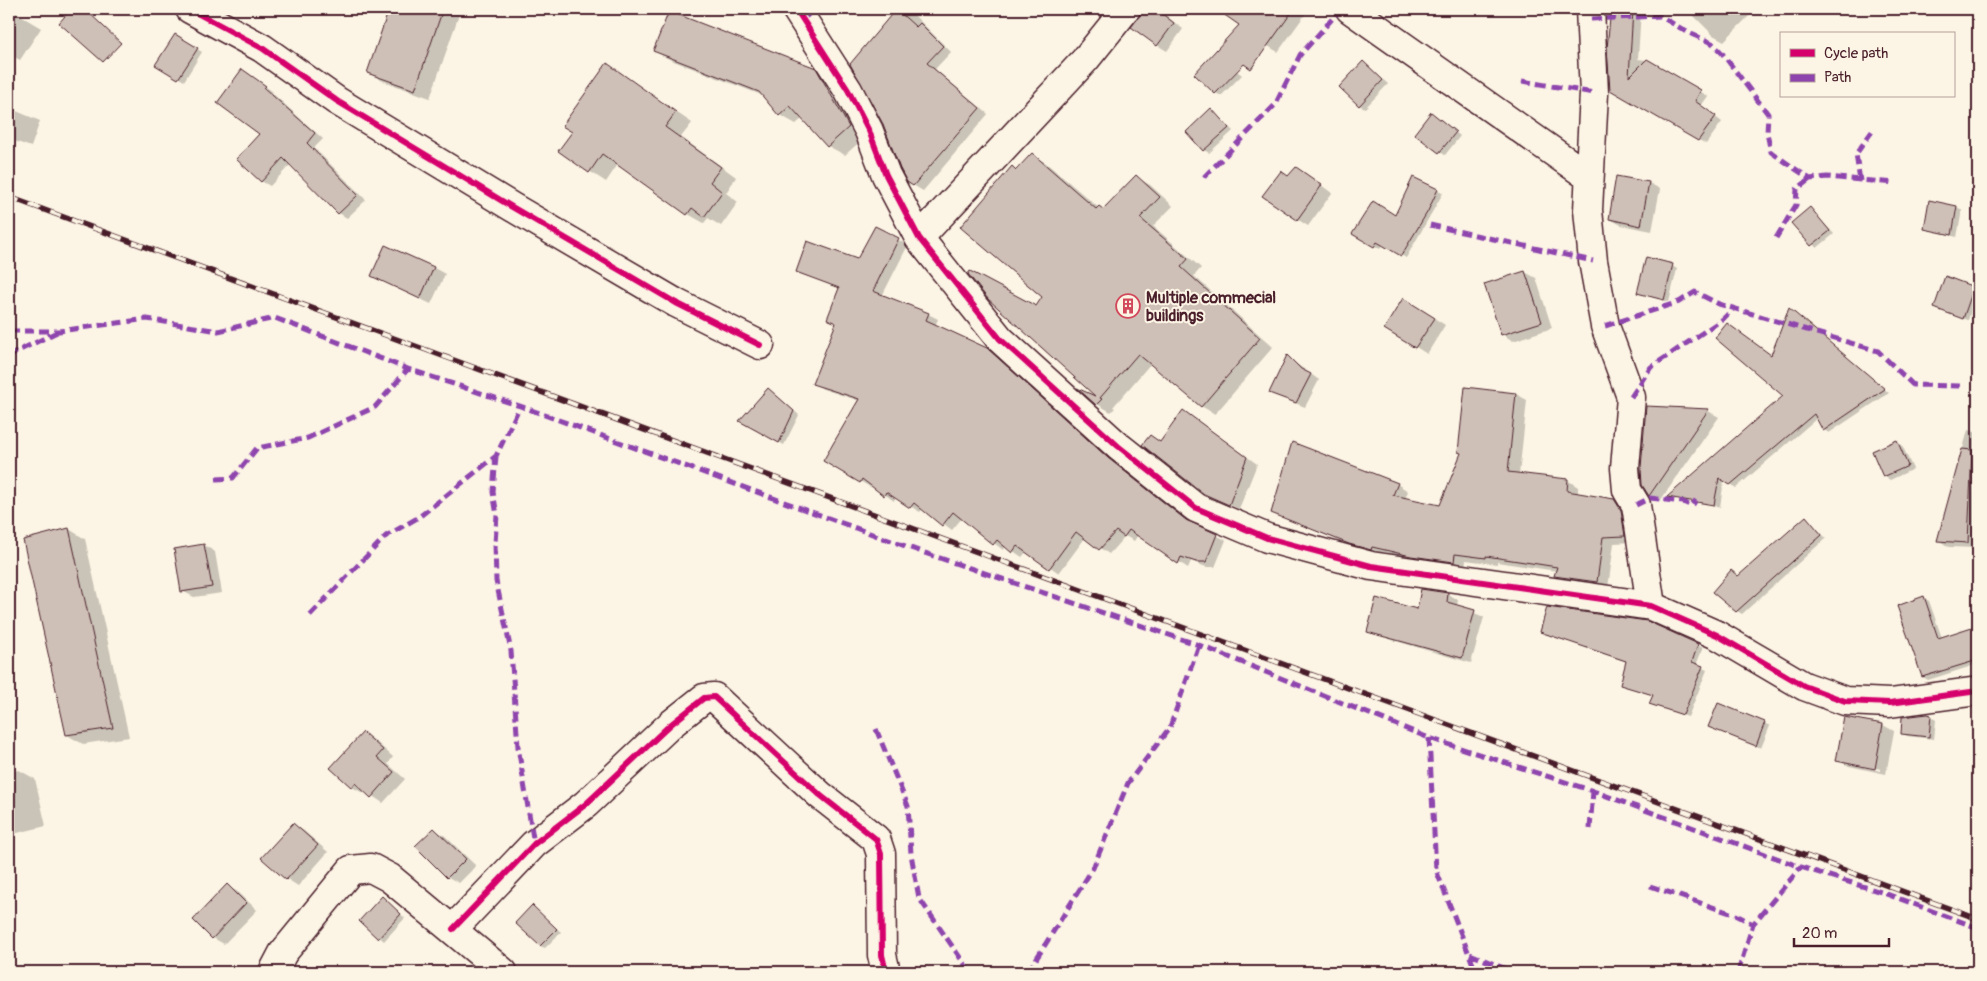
<svg xmlns="http://www.w3.org/2000/svg" width="1987" height="981" font-family="Pangolin,sans-serif">
  <style>
    .shadow { fill: #0003; fill-rule: evenodd }
    .building { fill: #cfc0b7; stroke: #4a1f2b }
    .lines { fill: none; stroke-linecap: round; stroke-linejoin: round }
    .minor-casing { stroke: #4a1f2b; stroke-width: 31 }
    .minor { stroke: #fcf5e5; stroke-width: 28 }
    .rail-casing { stroke: #4a1f2b; stroke-width: 5.5 }
    .rail { stroke: #fcf5e5; stroke-width: 4; stroke-dasharray: 11; stroke-linecap: butt }
    .quiet { stroke: #8e44ad; stroke-width: 5; stroke-dasharray: 10 5; stroke-linecap: butt }
    .cycleway-casing { stroke: #fcf5e5; stroke-width: 9 }
    .cycleway { stroke: #d6006c; stroke-width: 6 }
    .labels { text-anchor: middle; stroke-width: 4; stroke-linejoin: round; paint-order: stroke }
    .poi-label { font-size: 16px; font-weight: bold; fill: #4a1f2b; stroke: #fcf5e5; text-anchor: start }
  </style>
  <rect width="100%" height="100%" fill="#fcf5e5"/>
  <filter id="ink" filterUnits="userSpaceOnUse"><feTurbulence type="fractalNoise" baseFrequency=".02" numOctaves="2"/><feDisplacementMap in="SourceGraphic" scale="10" xChannelSelector="R" yChannelSelector="G"/><feConvolveMatrix kernelMatrix="1 2 1 2 8 2 1 2 1" color-interpolation-filters="sRGB"/></filter>
  <g filter="url(#ink)">
    <path class="shadow" d="M9 9 41 28 20 60 9 54Z
      M390 9H461L430 98 383 81 368 73Z
      M897 9 910 11 951 52 935 69 988 114 923 191 913 185 884 123 852 64Z
      M1142 9H1157L1183 29 1167 51 1157 45Z
      M1229 9H1309L1278 52 1268 46Z
      M1612 9H1641L1638 59 1646 60 1708 96 1701 106 1722 122 1706 144 1611 90 1609 48Z
      M1697 9H1741L1749 16 1724 41 1713 35 1692 14Z
      M175 36 202 52 184 81 159 65Z
      M654 51 815 69 832 79 865 137 845 155 828 146 803 118 796 124 780 115 764 96 671 60Z
      M1219 57 1242 75 1221 96 1216 93Z
      M1364 63 1388 84 1365 108 1359 105Z
      M607 65 692 123 681 137 736 177 726 193 738 202 721 226 708 218 704 223 688 214 618 164 606 182 559 151 573 132Z
      M251 76 273 92 272 93 323 139 314 148 366 200 347 218 339 213 291 164 270 186 261 181V134Z
      M9 108 40 121 31 147 9 139Z
      M1211 110 1233 131 1209 153 1204 150Z
      M1437 117 1460 136 1445 155 1440 152Z
      M1032 155 1046 163 1099 208 1104 210 1136 177 1150 185 1173 206 1153 226 1201 268 1194 276 1273 347 1215 414 1201 406 1151 363 1113 407 1115 408 1111 412 1097 404 1084 392 1101 400 1036 307 1043 296 1012 168 1017 170Z
      M1307 175 1332 193 1308 226 1297 219 1289 177Z
      M1649 183 1660 189 1652 231 1621 225 1610 219Z
      M1437 190 1443 193 1406 258 1383 244 1380 249 1354 233 1395 216Z
      M1957 207 1962 210 1957 237 1926 229Z
      M1810 209 1834 234 1817 248 1793 223Z
      M875 228 908 245 882 296 928 314 938 319 935 326 996 355 1118 465 1192 524 1226 540 1215 567H1206L1191 561 1188 568 1138 535 1134 541 1125 536 1109 554 1085 538 1059 573 1027 551 1022 557 1006 546 1003 550 962 518 952 530 923 508 920 512 895 497 894 501 872 485 870 487 825 460 860 401 823 389 814 384 837 324 828 319 840 289 797 271 858 261Z
      M1672 266 1677 269 1669 302 1638 293Z
      M434 268 445 274 431 304 373 276Z
      M1525 272 1536 278 1552 328 1513 341 1502 334Z
      M1946 278 1978 290 1968 320 1940 310Z
      M1415 306 1445 325 1427 354 1386 328Z
      M1789 309 1889 393 1829 433 1824 430 1817 418 1736 488 1724 480 1720 507 1669 497 1785 396Z
      M1287 357 1319 380 1305 407 1270 393Z
      M769 389 799 415 784 445 741 421Z
      M1516 394 1527 400 1519 475 1567 480 1578 487V494L1614 500 1625 506 1635 542 1614 543 1608 588 1567 582 1556 576 1557 571 1497 562V564L1466 560 1465 568 1423 562 1384 552 1382 555 1361 550 1273 512 1397 484 1408 491 1405 499 1441 506Z
      M1647 407 1708 411 1719 417 1660 501 1650 495 1643 485Z
      M1184 411 1257 464 1239 509 1205 493 1161 443Z
      M1968 430 1978 433V548L1949 547 1938 540Z
      M1897 442 1902 445 1913 469 1890 480 1884 476 1874 452Z
      M1806 518 1826 538 1742 614 1737 611 1731 571 1739 576Z
      M69 529 85 539 129 737 83 744 67 735Z
      M204 545 215 552 222 593 194 597 182 591Z
      M1422 590 1448 594 1458 600 1457 606 1484 617 1471 663 1379 636 1369 631 1418 610Z
      M1924 598 1929 601 1942 638 1978 626V664L1928 680 1923 677Z
      M1541 632 1697 645 1703 648 1696 665 1707 670 1688 717 1656 706 1654 695 1621 685 1627 662Z
      M1928 715 1936 720 1934 739 1907 736 1902 733Z
      M1764 723 1770 726 1761 748 1715 729Z
      M1883 725 1894 731 1886 774 1849 766 1837 760ZM1848 762 1881 769V771L1848 764Z
      M363 733 374 740 393 757 388 764 405 779 383 803 365 791 363 793 352 787Z
      M19 770 35 779 46 826 9 835V772Z
      M1978 801V815L1975 813Z
      M293 824 304 831 328 852 298 886 287 879 263 858Z
      M434 829 445 836 476 866 459 883 448 877Z
      M227 886 238 892 257 910 224 944 213 938Z
      M382 898 405 918 384 941 361 921Z
      M532 907 561 932 545 948 540 946Z
      M154 967 162 972H149Z"/>
    <path class="building" d="M71 9H85L121 43 103 62 59 23Z
      M389 9H443L415 90 367 73Z
      M896 9 916 27 920 23 943 46 927 63 980 108 913 186 907 182 900 169 883 124 850 64Z
      M1141 9H1156L1174 23 1157 46 1131 27 1138 18Z
      M1216 9H1294L1251 69 1244 64 1215 94 1194 74 1239 25Z
      M1611 9H1633L1629 77 1647 59 1701 90 1695 101 1716 116 1698 141 1610 90 1607 48Z
      M669 11 816 68 849 127 827 147 790 106 779 116 759 92 653 51Z
      M175 34 198 48 178 79 155 65Z
      M1363 61 1383 80 1359 106 1339 87Z
      M607 63 676 112 665 127 721 167 710 182 722 192 704 217 692 208 687 215 602 154 589 173 558 151 572 132 562 126Z
      M242 69 266 86 264 88 315 133 307 143 358 195 338 214 283 158 261 182 236 159 259 134 217 103Z
      M1211 108 1229 128 1203 151 1186 132Z
      M1431 112 1456 132 1439 153 1414 134Z
      M1032 153 1096 209 1099 206 1103 209 1136 175 1160 197 1140 218 1188 259 1181 267 1260 338 1201 407 1138 354 1100 398 1102 399 1096 405 1077 388 1095 396 988 299 968 274 970 271 1036 306 1042 297 960 227 1012 166 1016 170Z
      M1296 167 1322 185 1297 220 1262 196 1281 171 1288 176Z
      M1616 176 1649 182 1641 226 1609 219Z
      M1413 177 1438 189 1428 211 1401 256 1377 242 1374 247 1352 234 1373 201 1395 215Z
      M1929 200 1957 206 1952 235 1924 229Z
      M1810 207 1830 231 1811 246 1791 223Z
      M875 226 899 238 873 291 929 313 926 320 987 348 1108 458 1186 520 1217 534 1206 562H1196L1181 557 1178 564 1129 530 1124 537 1116 531 1099 550 1076 532 1049 569 1017 546 1012 553 997 540 993 545 953 512 942 526 914 503 910 508 886 492 884 496 862 479 860 483 823 461 859 399 812 384 836 323 827 319 839 288 796 272 807 241 857 259Z
      M385 245 434 267 420 299 371 276Z
      M1646 257 1673 264 1664 300 1637 293Z
      M1525 271 1542 322 1501 335 1484 284Z
      M1945 276 1974 287 1963 319 1934 308Z
      M1403 298 1435 318 1415 348 1384 329Z
      M1789 308 1885 389 1823 431 1814 414 1730 485 1719 478 1714 505 1667 497 1783 396 1715 338 1727 323 1771 355Z
      M1287 355 1301 369 1311 374 1296 403 1269 393Z
      M1465 387 1516 393 1508 472 1568 479 1567 491 1614 499 1621 510 1625 536 1603 537 1597 582 1554 576 1557 567 1486 556V558L1455 554 1454 562 1411 556 1372 547 1371 550 1349 544 1271 513 1292 442 1398 483 1393 495 1440 505 1461 453 1458 452Z
      M768 388 794 411 779 443 739 421Z
      M1646 406 1709 409 1649 496 1642 485 1641 468Z
      M1183 410 1247 457 1229 505 1204 494 1142 445 1150 435 1160 442Z
      M1897 440 1908 466 1883 477 1872 451Z
      M1962 449 1972 450 1968 543 1937 541Z
      M1806 516 1822 535 1736 612 1712 592 1731 570 1738 576Z
      M69 528 113 728 66 735 23 540Z
      M204 544 212 587 181 592 174 549Z
      M1421 589 1448 593 1447 602 1475 610 1462 658 1367 632 1376 598 1417 609Z
      M1924 596 1938 638 1978 625V660L1922 677 1897 606Z
      M1547 607 1647 621 1698 644 1692 662 1703 666 1683 715 1649 704 1653 695 1620 685 1626 661 1540 632Z
      M1718 703 1765 722 1756 746 1708 727Z
      M1928 714 1931 715 1929 737 1901 734 1902 717Z
      M1844 717 1883 724 1875 769 1836 761Z
      M363 732 383 750 377 757 394 772 371 798 355 783 352 788 330 768Z
      M293 823 318 845 286 880 261 858Z
      M434 828 466 859 447 878 415 846Z
      M227 884 246 903 212 939 193 920Z
      M382 896 401 914 378 939 359 921Z
      M532 905 557 929 540 946 515 923Z"/>
    <g class="lines">
      <g class="minor-casing">
        <path id="minor" d="M190 9 262 48 337 101 512 207 676 303 760 345
          M796 9 848 90 869 131 886 175 919 238 1000 339 1118 446 1196 508 1267 538 1371 566 1651 606 1717 635 1804 686 1845 701 1890 703 1978 691
          M1350 9 1589 177
          M1590 9 1594 93 1588 210 1593 261 1605 326 1631 397 1625 468 1627 490 1636 505 1651 606
          M919 238 1085 60 1126 9
          M453 929 534 844 586 804 670 725 704 698 714 697 820 795 876 839 881 854 882 955 886 972
          M273 972 283 953 351 870 371 868 390 878 503 972"/>
      </g>
      <use href="#minor" class="minor"/>
      <g class="rail-casing">
        <path id="rail" d="M9 197 1978 919"/>
      </g>
      <use href="#rail" class="rail"/>
      <path class="quiet" d="M1591 19 1660 16 1689 33 1712 43 1722 53 1768 114 1767 133 1771 152 1810 179 1827 177 1895 183
        M803 20 813 9
        M1522 81 1594 93
        M1204 177 1275 105 1300 55 1341 9
        M1860 181 1856 154 1873 130
        M1430 225 1593 261
        M1776 238 1796 205 1797 189 1810 179
        M1605 326 1679 302 1695 292 1719 304 1878 351 1913 385 1963 386
        M9 331H59L147 319 218 331 275 318 408 369 520 406 919 551 1199 645 1429 738 1593 791 1801 867 1884 893 1978 928
        M9 358 16 352 57 332
        M1631 397 1651 367 1723 319 1734 308
        M496 456 493 492 497 515 495 543 496 581 511 651 518 747 534 844
        M216 479 233 478 257 448 308 438 375 407 408 369
        M1636 505 1650 498 1683 502 1692 506 1696 500
        M310 615 386 536 419 517 496 456 520 406
        M876 729 908 806 911 854 919 898 970 972
        M1429 738 1436 870 1476 972
        M1590 829 1593 791
        M1650 886 1736 915 1753 924
        M1470 954 1513 972
        M1028 972 1093 868 1128 783 1170 727 1199 645
        M1738 972 1753 924 1801 867"/>
      <g class="cycleway-casing">
        <path id="cycleway" d="M190 9 262 48 337 101 512 207 676 303 760 345
          M796 9 848 90 869 131 886 175 919 238 1000 339 1118 446 1196 508 1267 538 1371 566 1651 606 1717 635 1804 686 1845 701 1890 703 1978 691
          M453 929 534 844 586 804 670 725 704 698 714 697 820 795 876 839 881 854 882 955 886 972"/>
      </g>
      <use href="#cycleway" class="cycleway"/>
    </g>
  </g>
  <defs>
    <g id="building-ring" transform="scale(1.25)"><circle r="9.5" fill="#fcf5e5" stroke="#d1495b" stroke-width="1.5"/><path d="M-4-6H4V6H1V3H-1V6H-4ZM-2.5-4.3h1.7v1.8h-1.7ZM.8-4.3h1.7v1.8H.8ZM-2.5-1h1.7V.8h-1.7ZM.8-1h1.7V.8H.8Z" fill="#d1495b"/></g>
  </defs>
  <g fill-rule="evenodd">
    <use href="#building-ring" x="1128" y="306"/>
  </g>
  <g class="labels">
    <g class="poi-label">
      <text x="1146" y="303">Multiple commecial<tspan x="1146" dy="18">buildings</tspan></text>
    </g>
  </g>
  <rect width="1987" height="981" fill="none" stroke="#fcf5e5" stroke-width="30"/>
  <rect x="15" y="15" width="1957" height="951" fill="none" stroke="#4a1f2b" stroke-width="2" filter="url(#ink)"/>
  <rect x="1780" y="32" width="175" height="65" fill="#fcf5e5" stroke="#b59f9b"/>
  <rect x="1790" y="49" width="25" height="8" fill="#d6006c" stroke="#b59f9b"/>
  <text x="1824" y="58" font-size="15" fill="#4a1f2b">Cycle path</text>
  <rect x="1790" y="74" width="25" height="8" fill="#8e44ad" stroke="#b59f9b"/>
  <text x="1824" y="82" font-size="15" fill="#4a1f2b">Path</text>
  <path d="M1794 938v8h95v-8" fill="none" stroke="#4a1f2b" stroke-width="2.5"/>
  <text x="1802" y="938" font-size="15" fill="#4a1f2b" stroke="#fcf5e5" stroke-width="4" paint-order="stroke">20 m</text>
</svg>
